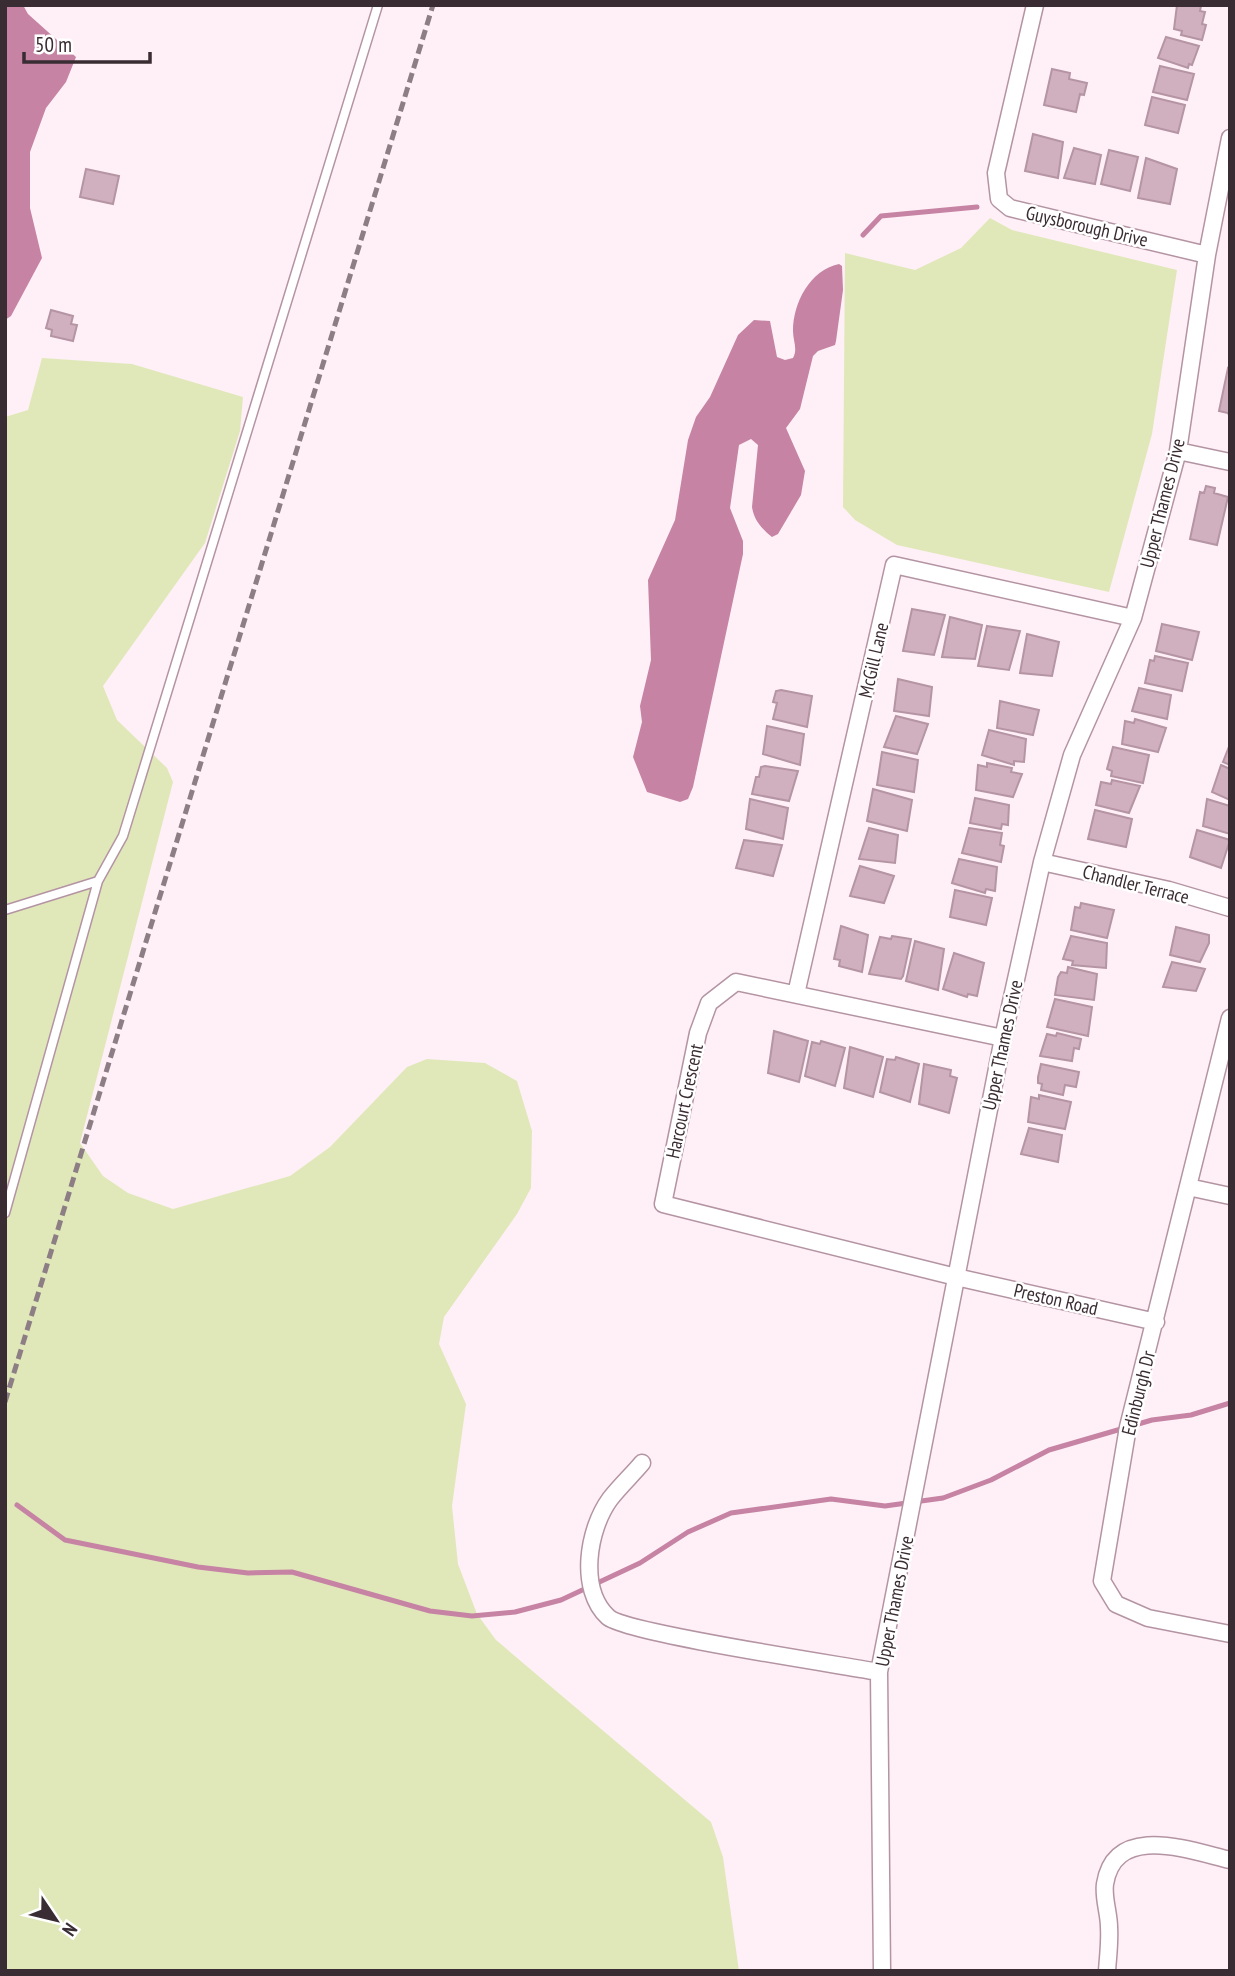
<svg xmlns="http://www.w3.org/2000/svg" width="1235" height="1976" font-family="'PT Sans Narrow',sans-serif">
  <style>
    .green { fill: #e0e8ba }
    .water { fill: #c683a4 }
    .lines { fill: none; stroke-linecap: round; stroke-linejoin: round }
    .stream { stroke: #c683a4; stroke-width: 5 }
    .building { fill: #d0afbe; stroke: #b594a3; stroke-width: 2 }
    .lane-casing { stroke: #b494a3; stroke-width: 11 }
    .street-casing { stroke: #b494a3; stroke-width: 19 }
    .lane { stroke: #fff; stroke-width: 8 }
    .street { stroke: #fff; stroke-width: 16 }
    .rail { stroke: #8c7e84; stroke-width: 5; stroke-dasharray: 10 5; stroke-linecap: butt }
    .labels { text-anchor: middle; stroke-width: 5; stroke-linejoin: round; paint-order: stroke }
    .street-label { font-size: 19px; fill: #392c32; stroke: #fff }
  </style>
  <rect width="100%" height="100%" fill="#fef0f6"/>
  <path class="green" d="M990 218 1012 230 1177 270 1152 434 1109 592 897 545 855 520 843 507 845 253 915 270 961 248Z
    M42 358 132 364 243 397 240 431 205 543 103 686 117 720 167 768 173 782 80 1143 103 1176 128 1193 173 1209 290 1176 330 1147 407 1067 427 1059 485 1063 517 1081 532 1131 531 1188 517 1214 444 1317 439 1344 466 1404 452 1506 458 1564 477 1614 496 1640 711 1822 723 1857 739 1971H5V417L28 410Z"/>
  <path class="water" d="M5 5H23L28 14 76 57 66 82 46 108 30 152V208L42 258 11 316 5 320Z
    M839 264 842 266 843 290 836 341 835 345 818 351 813 356 800 409 786 428 805 471 801 495 778 534 772 537C761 528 754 520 752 507L758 445 751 439 739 445 730 508 743 541V554L693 787 688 799 680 802 647 792 633 757 642 722 640 706 651 660 648 580 675 520 688 440 696 417 710 397 738 335 754 320 770 321 777 357 785 360 793 358C798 349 793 341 793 331 793 303 810 270 839 264Z"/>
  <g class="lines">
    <path class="stream" d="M863 235 881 216 977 207
      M17 1505 65 1540 198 1567 248 1573 292 1572 430 1611 472 1616 515 1612 561 1600 640 1563 688 1532 731 1513 831 1499 885 1506 943 1498 991 1480 1049 1450 1152 1420 1191 1415 1230 1403"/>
  </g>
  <path class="building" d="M1177 5 1201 6 1200 11 1205 12 1202 24 1206 25 1202 40 1181 35 1182 31 1174 29Z
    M1166 37 1199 46 1192 65 1189 64 1188 68 1158 58Z
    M1160 66 1194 74 1187 100 1153 92Z
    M1052 69 1070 73 1069 79 1087 83 1084 95 1080 94 1076 112 1044 105Z
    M1152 97 1185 105 1178 133 1145 125Z
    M1033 134 1063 142 1058 178 1025 171Z
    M1074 148 1101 155 1095 184 1064 178Z
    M1109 150 1138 157 1130 191 1101 184Z
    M1146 158 1177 169 1170 204 1138 198Z
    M86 169 119 176 113 204 80 197Z
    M51 310 73 316 71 324 77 325 73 341 51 336 52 330 46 328Z
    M1228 368 1230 369V417L1228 413 1219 411Z
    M1206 486 1215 488 1214 493 1228 497 1217 545 1190 539 1200 492 1204 493Z
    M912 609 945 615 934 655 903 651Z
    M950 617 982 625 975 659 942 657Z
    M1162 624 1199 632 1192 660 1156 651Z
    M987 626 1020 631 1009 670 978 666Z
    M1027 634 1059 642 1052 676 1020 673Z
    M1155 656 1188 663 1182 691 1145 683 1150 660 1154 661Z
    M898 679 932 687 929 716 894 711Z
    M1139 688 1171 695 1167 719 1132 711Z
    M781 690 812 696 807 727 773 719 777 703 773 702 776 691Z
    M1000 701 1039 710 1033 735 997 728Z
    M896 716 928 724 917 754 884 747Z
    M1135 719 1166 728 1158 752 1122 744 1125 721 1134 723Z
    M767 726 804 734 800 765 763 754Z
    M989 730 1026 739 1024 762 1014 761V765L982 755Z
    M1230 744V765L1223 762Z
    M1113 747 1149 755 1143 783 1111 776 1112 771 1107 769Z
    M882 752 918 760 914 792 877 785Z
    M987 763 1012 768 1011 772 1022 774 1013 797 976 790 978 765 987 767Z
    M1221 765 1230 769V800L1212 792Z
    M765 766 798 771 789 801 752 794 756 777H759L761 767Z
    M1112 780 1140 786 1129 813 1096 805 1101 782 1111 784Z
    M873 789 912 800 907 831 867 821Z
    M975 798 1009 805 1008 825 1002 824 1001 829 970 823Z
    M750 799 788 808 783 839 746 829Z
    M1207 799 1230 806V834L1203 826Z
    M1095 810 1132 819 1126 847 1088 839Z
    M869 828 898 835 895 863 859 859Z
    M969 828 1002 833 1000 845 1004 846 1001 862 962 853Z
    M1197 830 1230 840 1221 868 1190 857Z
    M744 840 782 845 773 876 736 868Z
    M959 859 997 867 995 891 986 889 985 893 952 883Z
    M860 866 894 876 884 903 850 896Z
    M955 890 992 898 986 925 950 917Z
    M1081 903 1114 910 1107 938 1071 930 1075 907 1080 908Z
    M841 926 868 935 862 972 839 966 840 960 834 959Z
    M1176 927 1209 935V943L1200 962 1170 955Z
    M892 936 911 939 903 976 901 979 869 974 880 937 891 939Z
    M1071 936 1107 943 1106 968 1072 965 1073 961 1063 959Z
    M915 941 944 949 938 990 906 981Z
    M954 953 984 963 977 996 968 994 967 997 943 989Z
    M1172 962 1205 969 1196 991 1163 987Z
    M1068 967 1097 974 1094 1000 1055 995 1058 977 1061 972 1067 973Z
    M1055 999 1092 1007 1088 1036 1047 1027Z
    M774 1031 808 1041 799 1082 768 1073Z
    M1057 1033 1081 1039 1079 1049 1074 1048 1072 1061 1040 1056 1047 1034 1056 1036Z
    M821 1041 845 1048 835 1086 805 1076 812 1042 820 1044Z
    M850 1047 883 1057 873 1097 844 1088Z
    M896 1057 919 1064 910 1102 880 1092 887 1059 895 1060Z
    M924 1064 951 1070 950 1076 957 1078 949 1113 919 1104Z
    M1041 1064 1079 1072 1076 1087 1065 1085 1063 1095 1041 1090 1042 1084 1038 1083V1077Z
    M1039 1095 1071 1102 1065 1129 1028 1122 1031 1097 1039 1099Z
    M1029 1128 1062 1135 1058 1162 1021 1154Z"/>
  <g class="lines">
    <g class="lane-casing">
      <path id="lane" d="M5 910 98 881
        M5 1213 98 881 123 836 378 5"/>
    </g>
    <g class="street-casing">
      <path id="street" d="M1035 5 996 173 999 199 1010 208 1207 255
        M1178 451 1230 462
        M1042 862 1169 890 1230 908
        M796 994 894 565 1133 618
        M1230 1018 1128 1427 1102 1581 1116 1604 1148 1618 1230 1634
        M1003 1038 736 982 709 1003 698 1033 663 1204 956 1277 1156 1322
        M1188 1187 1230 1196
        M642 1463C632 1475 620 1486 610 1499 588 1529 578 1589 608 1617 625 1633 841 1665 879 1672
        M882 1971 879 1672 1003 1038 1042 862 1072 755 1133 618 1178 451 1207 255 1230 138
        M1107 1971C1108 1956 1110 1942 1109 1927 1109 1913 1103 1898 1105 1884 1115 1822 1191 1851 1230 1860"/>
    </g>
    <use href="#lane" class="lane"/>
    <use href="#street" class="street"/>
    <path class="rail" d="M5 1402 433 5"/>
  </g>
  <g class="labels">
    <g class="street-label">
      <text transform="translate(1087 226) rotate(13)" y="7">Guysborough Drive</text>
      <text transform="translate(1162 503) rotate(-76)" y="7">Upper Thames Drive</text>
      <text transform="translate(873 660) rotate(-77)" y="7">McGill Lane</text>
      <text transform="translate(1136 884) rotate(14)" y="7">Chandler Terrace</text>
      <text transform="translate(1002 1045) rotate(-78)" y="7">Upper Thames Drive</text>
      <text transform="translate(684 1101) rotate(-78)" y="7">Harcourt Crescent</text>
      <text transform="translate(1056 1299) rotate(13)" y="7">Preston Road</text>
      <text transform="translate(1138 1393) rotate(-76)" y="7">Edinburgh Dr</text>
      <text transform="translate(894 1601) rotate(-79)" y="7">Upper Thames Drive</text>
    </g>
  </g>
  <rect width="1235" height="1976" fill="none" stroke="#392c32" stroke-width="14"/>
  <g transform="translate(56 1920) rotate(125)" stroke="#ffffff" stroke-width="5" paint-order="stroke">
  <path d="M0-5L12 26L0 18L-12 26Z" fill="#392c32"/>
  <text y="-10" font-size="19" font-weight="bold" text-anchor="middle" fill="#392c32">N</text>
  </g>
  <path d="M24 52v10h126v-10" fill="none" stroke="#392c32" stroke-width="3.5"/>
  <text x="35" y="52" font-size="21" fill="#392c32" stroke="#ffffff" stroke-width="5" paint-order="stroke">50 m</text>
</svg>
